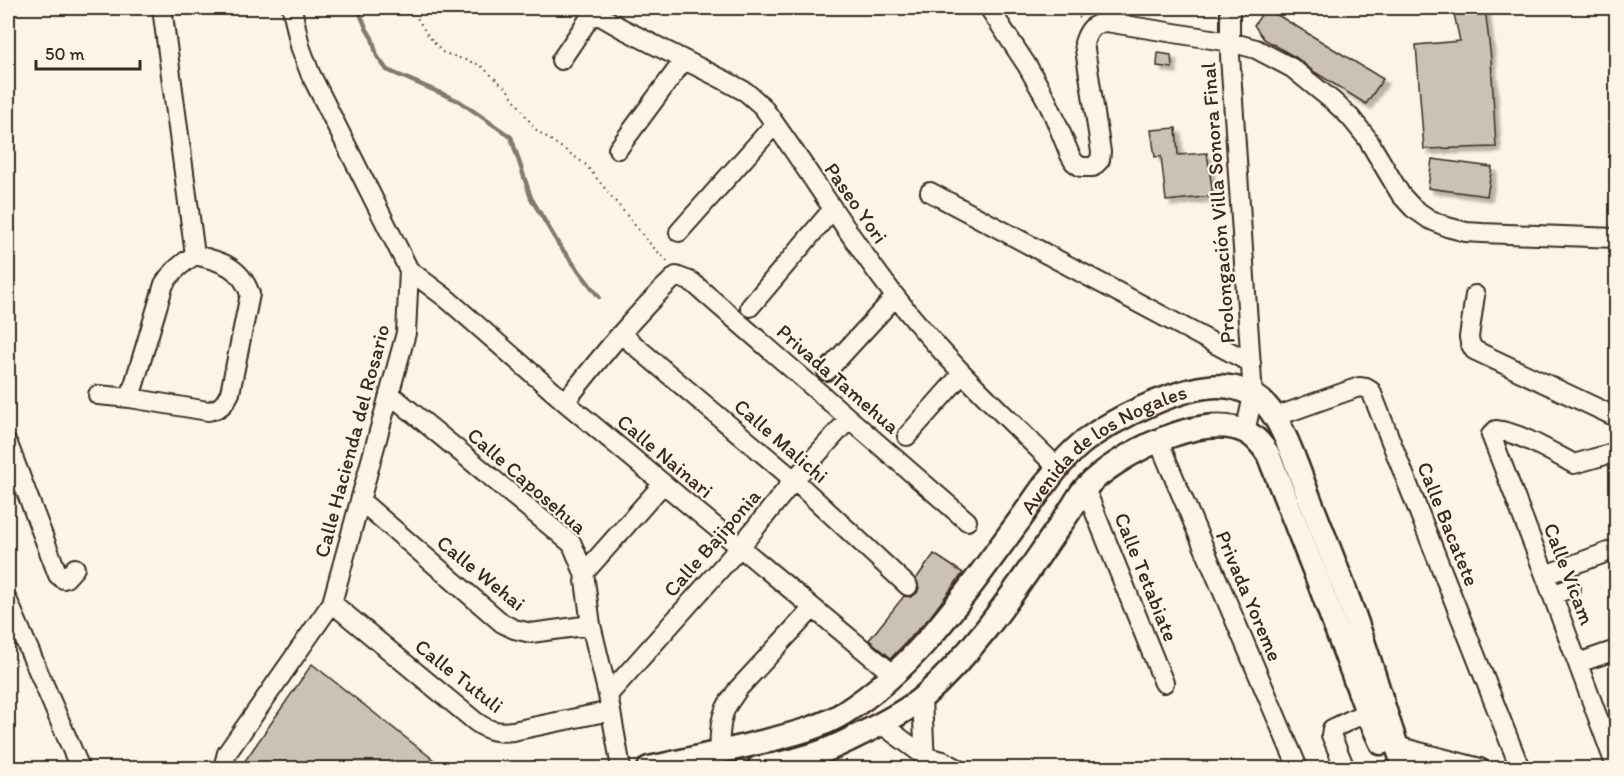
<svg xmlns="http://www.w3.org/2000/svg" width="1624" height="776" font-family="Itim,sans-serif">
  <style>
    .lines { fill: none; stroke-linecap: round; stroke-linejoin: round }
    .stream { stroke: #85796b; stroke-width: 4.5 }
    .building { fill: #ccc2b3; stroke: #3b2a1e; stroke-width: 1.5; filter: url(#shadow) }
    .minor-casing { stroke: #3b2a1e; stroke-width: 22 }
    .major-casing { stroke: #3b2a1e; stroke-width: 27 }
    .path { stroke: #3b2a1e; stroke-width: 2; stroke-dasharray: 1.5 4.5; stroke-linecap: butt }
    .minor { stroke: #fcf5e5; stroke-width: 18 }
    .major { stroke: #fcf5e5; stroke-width: 22 }
    .labels { text-anchor: middle; stroke-width: 4.5; stroke-linejoin: round; paint-order: stroke }
    .street-label { font-size: 21px; fill: #3b2a1e; stroke: #fcf5e5 }
  </style>
  <defs>
    <filter id="shadow"><feDropShadow dx="5" dy="5" stdDeviation="1.5" flood-color="#0004"/></filter>
  </defs>
  <rect width="100%" height="100%" fill="#fcf5e5"/>
  <filter id="ink" filterUnits="userSpaceOnUse"><feTurbulence type="fractalNoise" baseFrequency=".0167" numOctaves="2"/><feDisplacementMap in="SourceGraphic" scale="12" xChannelSelector="R" yChannelSelector="G"/><feConvolveMatrix kernelMatrix="1 2 1 2 8 2 1 2 1" color-interpolation-filters="sRGB"/></filter>
  <g filter="url(#ink)">
    <g class="lines">
      <path class="stream" d="M359 8V11L367 30 372 38 377 56 387 70 459 101 511 137 531 198 559 245 599 297"/>
    </g>
    <path class="building" d="M1266 8 1383 79 1366 104 1313 71 1297 58 1264 39 1254 25Z
      M1468 8H1485L1491 59 1496 147 1424 149 1416 45 1460 41 1454 14 1469 13Z
      M1158 53 1171 55 1172 68 1157 66Z
      M1176 128 1178 155 1207 153 1213 196 1166 201 1161 156 1155 157 1151 130Z
      M1432 159 1492 167 1487 196 1428 188Z
      M934 554 963 573 930 617 891 658 869 640 904 596 911 597 917 593 919 588 916 579Z
      M312 664 444 768H240Z"/>
    <g class="lines">
      <g class="minor-casing">
        <path id="minor" d="M162 8 195 255
          M586 8 623 29 724 80 746 92 762 106C808 168 847 235 895 296 944 359 1002 413 1058 468
          M989 8 1028 67 1046 99 1054 116 1070 155 1074 162 1081 167H1093L1100 160 1101 152 1084 43C1088 30 1093 24 1106 22L1230 42 1256 49 1292 68 1334 102 1350 117 1367 138 1401 195 1413 208 1429 219 1447 227 1466 232 1482 233 1616 238
          M1230 8V56L1253 396 1245 432
          M561 60 593 13
          M618 149 684 60
          M930 192 1251 363
          M679 232 775 124
          M409 270 446 298 565 402 894 675
          M1475 295 1469 337 1470 343 1474 350 1616 417
          M750 307 832 210
          M621 334 794 480 908 586
          M827 371 895 297
          M390 394 572 544 584 573 591 625 608 695 621 768
          M98 395 130 398 208 411C220 409 224 405 230 393L250 294C241 267 221 261 195 255 182 263 172 271 164 284L130 398
          M565 402C600 358 635 314 676 276L692 282 967 521
          M1275 417 1359 387 1366 388 1371 391 1520 768
          M907 436 962 374
          M1158 440 1298 768
          M8 444 58 575 63 579 66 578 75 568
          M1085 488 1164 683
          M361 501 502 623 514 629 531 633 591 625
          M584 573 663 484
          M1545 575 1616 549
          M1552 595 1571 588
          M8 601 80 768
          M332 603 476 722C489 731 497 733 513 731L610 711
          M1578 663 1616 650
          M608 695 740 547 794 480 849 419
          M922 698 925 764
          M881 724 926 757 943 761 957 768
          M1396 746 1480 768
          M719 753C720 739 719 723 725 710 728 702 734 696 738 689L813 608
          M1615 764 1545 575 1491 435 1496 430C1519 432 1553 453 1574 464L1616 452
          M223 768 227 753 332 603 406 333 409 270 310 73 300 46 292 8
          M1345 768 1331 735 1332 729 1367 712"/>
      </g>
      <g class="major-casing">
        <g id="major">
          <path id="s1" d="M649 768C687 760 724 751 762 742 790 735 820 728 844 713 919 665 967 591 1019 521 1038 495 1056 465 1081 444 1112 419 1190 380 1230 387 1244 389 1261 398 1270 410 1287 433 1299 473 1310 500 1329 549 1349 597 1365 647 1379 688 1389 729 1405 768"/>
          <path d="M758 768C780 764 802 759 824 751 840 745 857 736 873 728 890 719 908 710 923 697 971 655 1007 602 1043 550 1052 536 1062 523 1071 509 1076 502 1080 493 1086 487 1117 455 1203 410 1246 432 1256 437 1262 445 1268 454L1316 575 1367 712 1381 743"/>
        </g>
      </g>
      <path class="path" d="M411 8 427 34 442 52 480 65 507 89 535 129 585 164 651 245 669 263
        M1071 8 1080 18"/>
      <use href="#minor" class="minor"/>
      <use href="#major" class="major"/>
    </g>
  </g>
  <g class="labels">
    <g class="street-label">
      <text transform="translate(856 203) rotate(55)" y="7">Paseo Yori</text>
      <text transform="translate(1218 203) rotate(-94)" y="7">Prolongación Villa Sonora Final</text>
      <text transform="translate(838 379) rotate(41)" y="7">Privada Tamehua</text>
      <text transform="translate(352 441) rotate(-75)" y="7">Calle Hacienda del Rosario</text>
      <text transform="translate(781 441) rotate(41)" y="7">Calle Malichi</text>
      <text dy="7" stroke="none"><textPath href="#s1" startOffset="579">Avenida de los Nogales</textPath></text>
      <text transform="translate(665 456) rotate(40)" y="7">Calle Nainari</text>
      <text transform="translate(527 481) rotate(41)" y="7">Calle Caposehua</text>
      <text transform="translate(1448 524) rotate(68)" y="7">Calle Bacatete</text>
      <text transform="translate(712 543) rotate(-49)" y="7">Calle Bajiponia</text>
      <text transform="translate(481 573) rotate(39)" y="7">Calle Wehai</text>
      <text transform="translate(1569 574) rotate(69)" y="7">Calle Vícam</text>
      <text transform="translate(1146 577) rotate(68)" y="7">Calle Tetabiate</text>
      <text transform="translate(1249 596) rotate(67)" y="7">Privada Yoreme</text>
      <text transform="translate(459 676) rotate(38)" y="7">Calle Tutuli</text>
    </g>
  </g>
  <rect width="1624" height="776" fill="none" stroke="#fcf5e5" stroke-width="30"/>
  <rect x="15" y="15" width="1594" height="746" fill="none" stroke="#3b2a1e" stroke-width="2" filter="url(#ink)"/>
  <path d="M36 60v9h104v-9" fill="none" stroke="#3b2a1e" stroke-width="3"/>
  <text x="45" y="60" font-size="18" fill="#3b2a1e" stroke="#fcf5e5" stroke-width="4.5" paint-order="stroke">50 m</text>
</svg>
